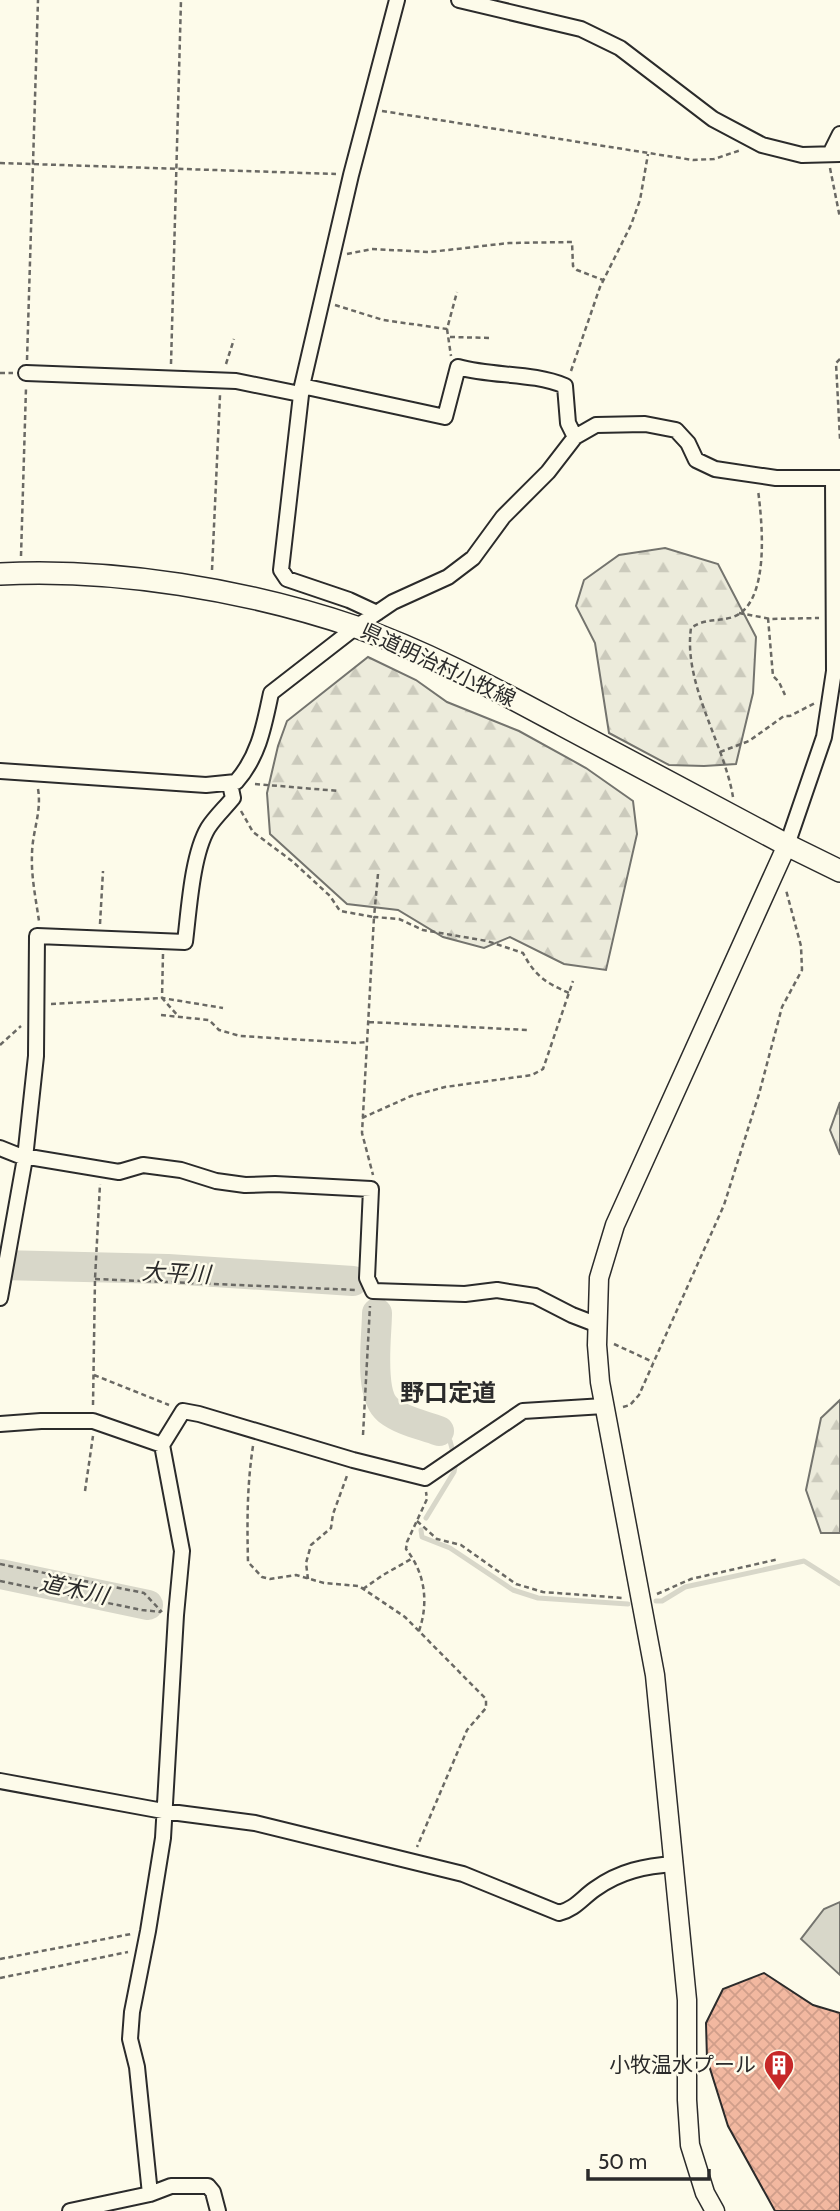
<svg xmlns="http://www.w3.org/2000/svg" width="840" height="2211" font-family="Cabin,'Noto Sans JP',sans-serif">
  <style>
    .forest { fill: url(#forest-firs); stroke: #74746e; stroke-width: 2 }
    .water { fill: #d8d7c9; stroke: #74746e; stroke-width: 2 }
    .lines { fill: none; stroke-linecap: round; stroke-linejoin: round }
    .stream { stroke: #d8d7c9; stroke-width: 5 }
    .river { stroke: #d8d7c9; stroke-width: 30 }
    .building { fill: url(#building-cross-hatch); stroke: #2b2b2b; stroke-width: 2 }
    .minor-casing { stroke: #2b2b2b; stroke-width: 18 }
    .tertiary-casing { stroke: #2b2b2b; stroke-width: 21 }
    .secondary-casing { stroke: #2b2b2b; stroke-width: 24 }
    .path { stroke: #6a6964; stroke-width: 2.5; stroke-dasharray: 5 3.5; stroke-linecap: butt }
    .minor { stroke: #fdfbea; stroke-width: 14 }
    .tertiary { stroke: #fdfbea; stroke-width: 18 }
    .secondary { stroke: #fdfbea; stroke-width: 21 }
    .labels { text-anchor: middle; stroke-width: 5; stroke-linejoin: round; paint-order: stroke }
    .street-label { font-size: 21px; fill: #2b2b2b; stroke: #fdfbea }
    .poi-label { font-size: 21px; fill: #2b2b2b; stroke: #fdfbea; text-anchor: end }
    .water-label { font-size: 23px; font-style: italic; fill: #2b2b2b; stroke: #fdfbea }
    .quarter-label { font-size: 24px; font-weight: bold; fill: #2b2b2b; stroke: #fdfbea }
  </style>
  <defs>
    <pattern id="forest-firs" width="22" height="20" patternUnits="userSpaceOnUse" patternTransform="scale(1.75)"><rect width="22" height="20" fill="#ecebdb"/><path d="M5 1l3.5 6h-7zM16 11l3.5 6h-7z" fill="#cbcabc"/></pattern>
    <pattern id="building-cross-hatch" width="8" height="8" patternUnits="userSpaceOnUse" patternTransform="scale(1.75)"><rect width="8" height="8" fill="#f2b8a0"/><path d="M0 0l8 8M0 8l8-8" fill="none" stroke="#d09e8a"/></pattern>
  </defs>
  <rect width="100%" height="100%" fill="#fdfbea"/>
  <path class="forest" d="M665 548 718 564 756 637 753 693 736 764 704 766 669 765 609 733 595 643 576 606 584 580 619 555Z
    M368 657 416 680 447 702 519 731 586 768 633 801 637 834 606 970 564 964 510 937 484 948 443 937 398 910 347 904 270 834 267 793 278 746 287 721Z
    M840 1102V1155L830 1130Z
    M840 1400V1533H821L806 1490 821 1418Z"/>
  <path class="water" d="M840 1902V1975L801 1939 824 1909Z"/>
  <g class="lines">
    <path class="stream" d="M439 1431 450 1441 453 1452
      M426 1518 454 1472 456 1462
      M421 1530 422 1537 450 1548 513 1590 538 1598 628 1604
      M656 1601H662L685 1587 804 1561 840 1584"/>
    <path class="river" d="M0 1265 168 1269 353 1281
      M377 1313C377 1337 368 1394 388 1410 402 1421 423 1425 439 1431
      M0 1574 148 1605"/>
  </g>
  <path class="building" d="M764 1973 813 2005 840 2013V2211H775L728 2126 707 2059 706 2023 723 1989Z"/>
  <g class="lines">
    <g class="minor-casing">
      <path id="minor" d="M459 0 581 29 620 48 713 119 762 145 802 155 840 154
        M830 154 840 134
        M26 373 236 381 300 394
        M302 386 445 417 458 367C493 377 532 372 565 386L568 423 575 437
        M377 613 349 600 287 579 281 570 302 386 351 175 397 0
        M0 771 206 785 236 782C259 756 264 726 271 693L356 627 393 602 448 577 473 558 503 517 548 472 575 437 596 425 645 424 676 430 688 443 696 460 715 469 776 478H840
        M787 845 824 737 834 671 833 478
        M0 1148 25 1158H35L119 1172 143 1165 181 1170 216 1181 245 1185 275 1184 371 1189 367 1278 373 1291 465 1294 497 1290 535 1296 572 1315 598 1325
        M0 1298 25 1158 36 1056 37 936 185 942C189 910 192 855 208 828 215 817 225 808 233 798L230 784
        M0 1424 41 1421H93L162 1445
        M0 1781 163 1811 255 1823 463 1874 559 1913C575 1909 582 1898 595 1889 620 1871 645 1866 675 1864
        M150 2194 137 2067 130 2039 132 2012 148 1931 163 1838 176 1615 182 1551 162 1445 183 1411 199 1414 353 1460 425 1478 523 1411 604 1406
        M70 2211 150 2194 171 2186H208L213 2192 218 2211"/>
    </g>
    <g class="tertiary-casing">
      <path id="tertiary" d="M715 2211 705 2193 690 2145 687 2100V2000L655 1675 600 1382 597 1345 599 1278 615 1225 787 845"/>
    </g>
    <g class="secondary-casing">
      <path id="secondary" d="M0 574C115 568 247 590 356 627 428 652 495 689 562 725 637 765 712 805 787 845L840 871"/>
    </g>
    <path class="path" d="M382 111 693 160 714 159 741 150
      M0 163 336 174
      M830 168 840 218
      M347 254 372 249 430 252 509 243 572 242 573 266 577 270 603 280
      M335 305 383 320 447 329 457 292
      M447 329 451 356
      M450 337 492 338
      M840 359 836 363 840 439
      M27 360 38 0
      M171 364 181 0
      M226 364 234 339
      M571 371 600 287 631 225 640 200 648 154
      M0 373H13
      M21 556 26 388
      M212 570 220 395
      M739 613 771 619 819 618
      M768 618 773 676 779 682 785 695
      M720 752 749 741 784 716H790L815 703
      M255 784 339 791
      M38 789C42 812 32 832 32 855 31 876 36 900 39 921
      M733 797C724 743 683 684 691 628 705 618 717 622 733 617 771 603 762 521 758 490
      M241 811 253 832 292 861 330 896 340 911 374 917 362 1133 373 1175
      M378 874 374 917 399 919 423 930 487 941 523 953C535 976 546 983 569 993
      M100 924 103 871
      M163 954 162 998 223 1008
      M51 1004 162 998 179 1017
      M161 1015 209 1020 219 1030 240 1036 355 1043 367 1042
      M369 1022 527 1030
      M0 1045 21 1026
      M362 1118 411 1096 445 1087 532 1075 543 1069 573 981
      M95 1279 357 1290
      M614 1344 653 1362
      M94 1375 169 1405
      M93 1405 95 1279 100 1184
      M623 1407 630 1405 639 1395 724 1205 759 1094 782 1007 802 970 801 946 786 890
      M363 1435 370 1306
      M253 1446C247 1485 247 1522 248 1562L262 1577 270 1579 296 1575 324 1583 359 1586 405 1617 486 1699V1708L467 1730 417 1847
      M85 1491 93 1436
      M417 1521 437 1539 461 1545 516 1584 543 1592 623 1598
      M0 1564 144 1593 162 1612
      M308 1579 306 1563 311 1545 331 1528 333 1514 348 1473
      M0 1581 142 1610 161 1612
      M363 1589 383 1575 413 1558
      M657 1594 691 1579 779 1559
      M419 1631C429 1602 425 1573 406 1549L407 1542 427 1499 426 1492
      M0 1959 131 1934
      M0 1978 128 1952"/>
    <use href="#minor" class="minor"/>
    <use href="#tertiary" class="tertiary"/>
    <use href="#secondary" class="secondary"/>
  </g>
  <defs>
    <g id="building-pin" transform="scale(1.575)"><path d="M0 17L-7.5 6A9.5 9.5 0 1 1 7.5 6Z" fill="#c62828" stroke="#fdfbea"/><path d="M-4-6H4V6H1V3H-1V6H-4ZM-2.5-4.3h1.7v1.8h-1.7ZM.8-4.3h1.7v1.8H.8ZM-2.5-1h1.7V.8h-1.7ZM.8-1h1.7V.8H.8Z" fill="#fff"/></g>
  </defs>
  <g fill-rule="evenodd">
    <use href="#building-pin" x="779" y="2065"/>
  </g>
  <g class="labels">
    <g class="street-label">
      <text transform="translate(438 665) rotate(25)" y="7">県道明治村小牧線</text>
    </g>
    <g class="poi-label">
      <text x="756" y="2072">小牧温水プール</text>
    </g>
    <g class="water-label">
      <text transform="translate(176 1273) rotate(3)" y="8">大平川</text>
      <text transform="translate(74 1589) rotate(12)" y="8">道木川</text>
    </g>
    <g class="quarter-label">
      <text x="448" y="1401">野口定道</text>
    </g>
  </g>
  <path d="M588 2169v10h121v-10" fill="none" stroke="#2b2b2b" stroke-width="3.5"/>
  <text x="598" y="2169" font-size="21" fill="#2b2b2b" stroke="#fdfbea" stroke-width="5" paint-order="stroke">50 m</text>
</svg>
